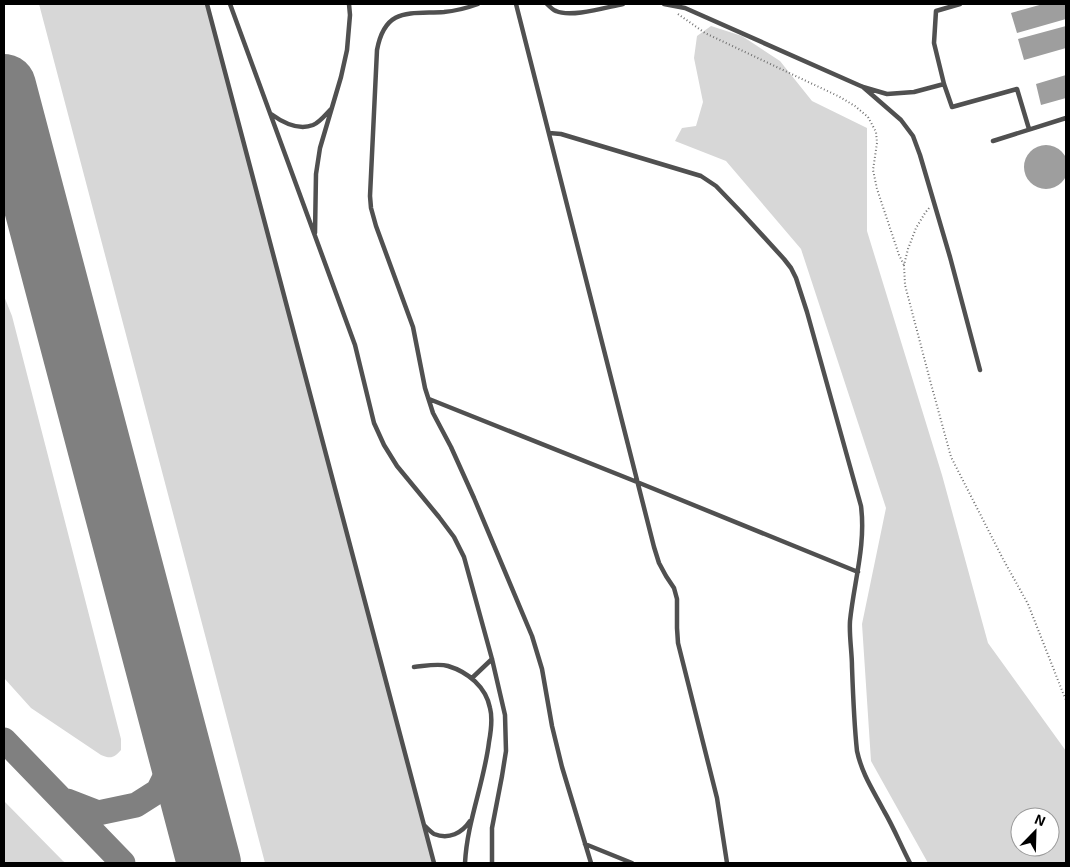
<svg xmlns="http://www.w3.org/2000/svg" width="1070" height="867" font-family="'Exo 2',sans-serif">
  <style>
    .green { fill: #d7d7d7; fill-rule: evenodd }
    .water { fill: #9e9e9e }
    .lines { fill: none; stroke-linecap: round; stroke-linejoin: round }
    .taxiway { stroke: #808080; stroke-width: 25 }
    .runway { stroke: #808080; stroke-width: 64 }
    .path { stroke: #727272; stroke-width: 2; stroke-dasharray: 1 2.5; stroke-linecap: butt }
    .lane { stroke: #505050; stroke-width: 4.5 }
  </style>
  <rect width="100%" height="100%" fill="#fff"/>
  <path class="green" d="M39 4H207L434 863H265Z
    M711 26 742 36 780 61 812 101 867 128V231L942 475 988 643 1066 751V863H928L871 761 862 624 886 508 801 249 726 161 675 141 682 128 696 126 703 102 694 58 697 36ZM1020 817H1050V847H1020Z
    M4 296 12 316 121 739V750C114 758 111 759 101 755L31 708 4 678Z
    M4 801 63 861 66 863H4Z"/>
  <path class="water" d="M1043 4H1066V19L1017 33 1011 13Z
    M1066 26V48L1024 60 1018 39Z
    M1066 75V98L1041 105 1036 84Z
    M1024 167a22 22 0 1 1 44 0a22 22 0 1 1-44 0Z"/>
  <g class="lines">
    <path class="taxiway" d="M4 182 63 312
      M4 740 123 863
      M67 801 98 813 136 805 158 791 172 763 176 740"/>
    <path class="runway" d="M4 86 209 863"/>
    <path class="path" d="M678 14 705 33 838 96 855 106 868 117 876 132 877 143 873 170 877 189 899 255 904 265
      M929 208 925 213 916 228 908 249 904 265 905 285 931 384 951 457 1003 559 1028 604 1063 693 1066 700"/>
    <path class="lane" d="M207 4 434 863
      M230 4 355 345 374 423 384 445 397 466 439 517 454 537 464 557 492 659 505 715 506 751 502 776 492 828V863
      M478 4C467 8 456 11 444 12 409 14 385 7 377 50L370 196 371 208 376 226 413 327 425 388 433 413 451 447 474 498 532 636 542 669 552 726 562 767 591 863
      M516 4 654 547 659 563 666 576 674 588 677 599V628L678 643 717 798 727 863
      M547 4C550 7 553 10 556 11 571 18 607 7 623 4
      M664 4 685 8 863 87 887 94 914 92 944 84
      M960 4 936 11 934 43 944 84 952 107 1017 89 1029 129
      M863 87 901 120 913 136 920 155 950 257 980 370
      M271 114C282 122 298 131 313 125 320 122 325 115 331 109
      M549 133 561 134 701 176 716 186 741 212 784 259 791 268 796 278 807 312 861 506C866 545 854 582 850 621 849 636 852 652 852 667 853 695 854 723 857 751 862 774 873 790 884 811 894 828 901 846 910 863
      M993 141 1066 118
      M315 233 316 174 320 148 341 77 347 50 350 15 349 4
      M429 399 637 482 858 572
      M414 667C425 666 438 663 448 666 468 672 486 687 490 708 493 719 491 731 489 742 484 783 467 822 465 863
      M472 678 492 659
      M425 826C427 828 431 832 434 834 449 840 462 833 470 821
      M585 844 632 863"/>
  </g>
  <rect width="1070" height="867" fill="none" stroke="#000000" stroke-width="10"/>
  <g transform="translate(1035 832) rotate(23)"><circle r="24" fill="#ffffff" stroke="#999999"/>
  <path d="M0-4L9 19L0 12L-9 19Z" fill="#000000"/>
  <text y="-8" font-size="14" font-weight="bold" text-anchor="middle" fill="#000000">N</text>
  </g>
</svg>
